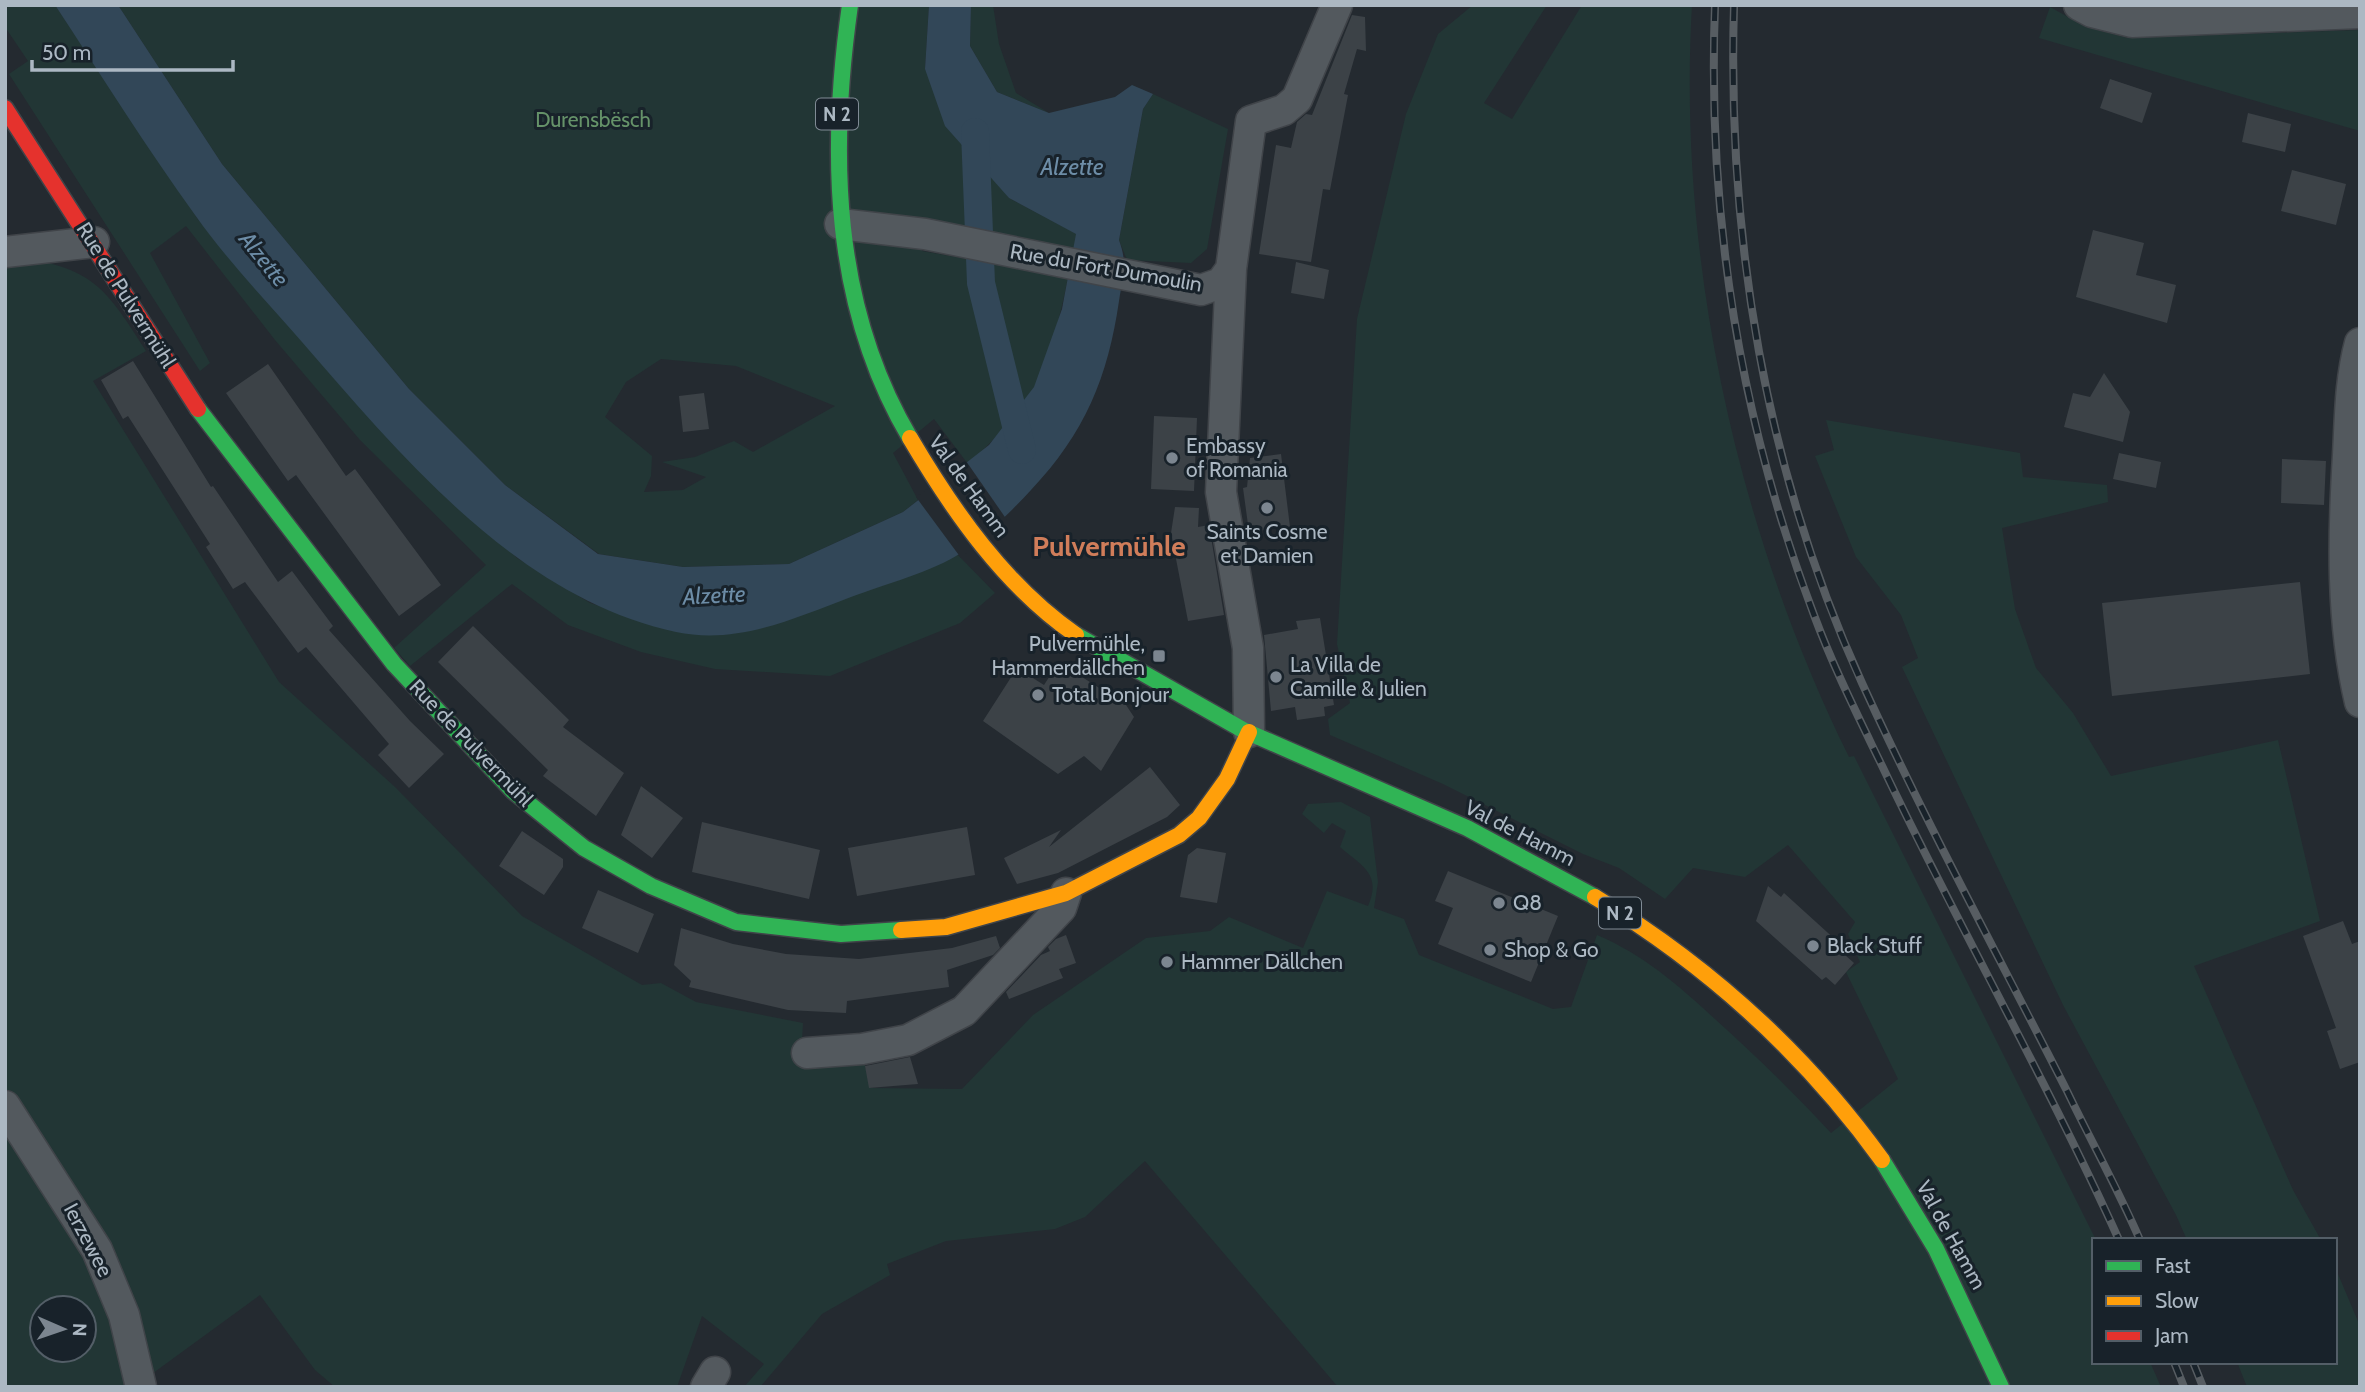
<svg xmlns="http://www.w3.org/2000/svg" width="2365" height="1392" font-family="Cabin,sans-serif">
  <style>
    .green { fill: #223635; fill-rule: evenodd }
    .water { fill: #324758 }
    .pier { fill: #242a30 }
    .lines { fill: none; stroke-linecap: round; stroke-linejoin: round }
    .canal { stroke: #324758; stroke-width: 28 }
    .building { fill: #3c4247 }
    .street-casing { stroke: #404449; stroke-width: 33 }
    .fast-casing { stroke: #404449; stroke-width: 19 }
    .slow-casing { stroke: #404449; stroke-width: 19 }
    .jam-casing { stroke: #404449; stroke-width: 19 }
    .street { stroke: #53595e; stroke-width: 30 }
    .fast { stroke: #30b455; stroke-width: 16 }
    .slow { stroke: #ff9f0a; stroke-width: 16 }
    .jam { stroke: #e5322d; stroke-width: 16 }
    .rail-casing { stroke: #575d62; stroke-width: 8 }
    .rail { stroke: #18222a; stroke-width: 5; stroke-dasharray: 16; stroke-linecap: butt }
    .poi-dot { fill: #7c8690; stroke: #18222a; stroke-width: 2.5 }
    .labels { text-anchor: middle; stroke-width: 6; stroke-linejoin: round; paint-order: stroke }
    .shield { fill: #18222a; stroke: #808b95; stroke-width: 2 }
    .shield-label { font-size: 19px; font-weight: bold; fill: #acb8c3 }
    .park-label { font-size: 21px; fill: #659269; stroke: #18222a }
    .street-label { font-size: 21px; fill: #acb8c3; stroke: #18222a }
    .poi-label { font-size: 21px; fill: #acb8c3; stroke: #18222a; text-anchor: start }
    .water-label { font-size: 23px; font-style: italic; fill: #6d8da7; stroke: #18222a }
    .district-label { font-size: 28px; font-weight: bold; fill: #d07d5a; stroke: #18222a }
  </style>
  <rect width="100%" height="100%" fill="#242a30"/>
  <path class="green" d="M5 5H55L197 218 348 394 517 558 590 603 677 632 885 584 958 555 995 593 960 623 830 676 715 669 641 652 568 625 512 584 410 666 394 648 486 565 360 440 275 340 186 226 150 253 210 363 200 371 9 74 28 61 5 27Z
    M118 5H929L925 69 1009 198 1077 234 1074 250 927 219 922 251 1068 277C1061 314 1051 353 1035 386 1021 413 990 444 968 464L934 419 893 453 918 500 903 512 789 564 683 567 599 554 505 485 409 389 222 164ZM661 359 736 366 835 406 753 452 734 441 695 457 662 462 706 477 683 490 644 492 651 476 652 456 605 417 626 382Z
    M971 5H993L999 44 1016 93 1049 113 997 92 970 46Z
    M1473 5H1547L1484 103 1512 119 1582 5H1692C1677 260 1737 530 1849 757L1854 756 2096 1240 2094 1362H2150L2161 1387H1338L1145 1161 1085 1217 1055 1229 946 1241 887 1264 890 1275 822 1314 760 1387H744L764 1364 702 1316 677 1387H335L315 1370 260 1295 134 1387H5V255C90 267 102 281 146 351L93 381 279 682 395 787 522 916 642 985 661 983 696 1002 803 1023 801 1057 863 1056 870 1088 962 1089 1033 1015 1146 938 1210 931 1229 917 1303 948 1327 891 1368 906C1382 874 1362 866 1340 847L1346 831 1332 823 1324 833 1302 814 1308 804 1341 802 1370 817 1378 882 1374 908 1404 919 1419 955 1553 1009 1571 1007 1597 935C1644 955 1678 985 1715 1019 1756 1056 1794 1093 1831 1133L1898 1079 1846 972 1860 962 1848 934 1855 922 1788 845 1745 877 1693 868 1665 899 1619 868 1583 854 1443 784 1330 735 1328 719 1350 703 1337 644 1357 319 1406 114 1438 34ZM42 1308H84V1350H42Z
    M2050 7 2086 27 2128 38 2360 30V131L2039 38Z
    M1153 94 1228 129 1207 249 1191 263 1127 260 1119 240 1143 109Z
    M1826 420 2020 453 2023 477 2107 485 2108 502 2002 528 2015 609 2036 668 2073 713 2111 776 2278 740 2320 921 2194 966 2293 1190 2321 1240H2187L2176 1215 2063 1005 1902 667 1918 658 1901 615 1856 557 1815 456 1834 450Z
    M2335 1267 2360 1326V1387H2247L2237 1362H2335Z"/>
  <path class="water" d="M55 5H118L222 164 409 389 505 485 598 554 683 567 789 564 903 512 989 445 1034 387 1062 309 1076 234 1009 198 945 126 925 69 929 5H971L970 46 997 92 1049 113 1115 97 1132 85 1153 94 1143 109 1119 240C1128 265 1123 275 1119 301 1108 377 1085 433 1031 490 1010 513 987 535 961 553 934 571 883 585 851 597 795 618 738 645 676 632 518 598 403 458 302 342 266 301 227 260 195 215 146 147 101 75 55 5Z"/>
  <path class="pier" d="M966 461 1007 520 961 558 916 497Z"/>
  <g class="lines">
    <path class="canal" d="M975 132 981 283 1022 450"/>
  </g>
  <path class="building" d="M1352 15 1365 17 1366 51 1357 49 1344 94 1348 95 1330 190 1323 189 1311 262 1259 254 1276 145 1291 148 1297 122 1306 114 1312 115Z
    M2110 79 2152 93 2142 123 2100 108Z
    M2248 113 2291 124 2285 152 2242 142Z
    M2292 170 2346 184 2336 225 2281 211Z
    M2093 230 2144 243 2136 275 2176 285 2167 323 2076 297Z
    M1296 262 1329 270 1324 299 1291 293Z
    M133 361 211 487 213 486 278 582 292 571 333 626 329 630 410 721 444 754 409 788 378 755 389 744 306 647 298 653 245 582 233 589 206 547 210 544 128 416 123 419 101 380Z
    M268 364 346 476 355 469 441 585 399 616 296 475 288 481 226 393Z
    M2104 373 2130 412 2123 442 2064 427 2073 393 2090 397Z
    M704 393 709 429 683 432 679 396Z
    M1154 416 1197 418 1194 491 1151 489Z
    M2119 453 2161 462 2156 488 2113 479Z
    M1281 454 1290 527 1249 532 1243 488 1247 487 1250 458Z
    M2282 459 2326 461 2324 505 2281 503Z
    M1175 507 1199 508 1198 527 1209 525 1224 615 1188 621 1171 533Z
    M2300 582 2310 674 2112 696 2102 603Z
    M1320 618 1334 705 1324 707 1325 716 1297 720 1295 707 1271 711 1264 635 1298 629 1296 621Z
    M473 626 569 720 563 727 624 773 596 816 543 776 548 770 438 662Z
    M1017 668 1044 685 1055 668 1071 670 1126 705 1134 717 1101 771 1084 756 1058 774 983 721Z
    M1150 767 1180 805 1167 817 1058 873 1017 884 1004 858 1061 830 1049 847Z
    M641 786 683 818 652 858 621 835Z
    M702 822 820 850 809 899 692 872Z
    M967 827 975 875 857 896 848 848Z
    M522 831 563 859V867L544 895 499 866Z
    M1197 848 1226 853 1217 903 1180 897 1188 855Z
    M1448 871 1558 916 1531 982 1438 944 1453 908 1435 901Z
    M1768 886 1781 897 1784 893 1849 952 1845 955 1854 963 1835 985 1826 977 1822 980 1756 921Z
    M598 890 654 914 638 953 582 928Z
    M2343 921 2352 944 2360 941V1062L2340 1069 2327 1031 2336 1028 2303 936Z
    M681 928 733 944 786 954 859 959 952 948 996 936 1000 948 993 955 947 970 949 987 847 1001 846 1013 788 1010 689 987 691 981 674 965Z
    M1066 935 1076 963 1059 969 1063 978 1009 999 1006 992 1041 955 1050 951 1048 947 1056 939Z
    M910 1057 918 1084 869 1088 865 1066Z"/>
  <g class="lines">
    <g class="street-casing">
      <path id="street" d="M2079 5 2092 12 2132 22 2360 13
        M840 224 925 234 1201 290 1221 283 1231 269
        M5 252 94 242
        M2360 343C2350 380 2350 417 2348 455 2343 536 2341 622 2360 702
        M1249 732 1248 648 1221 492 1231 269 1251 121 1284 110 1297 99 1337 5
        M807 1053 862 1049 908 1040 964 1011 1061 908 1066 893
        M5 1106 97 1250 124 1315 141 1387
        M706 1387 715 1372"/>
    </g>
    <g class="fast-casing">
      <path id="fast" d="M850 5C829 152 832 306 910 438
        M198 409 394 664 513 791 584 848 651 886 736 922 841 934 901 930
        M1076 635 1243 730 1467 828 1595 897
        M1882 1160 1936 1249 2001 1387"/>
    </g>
    <g class="slow-casing">
      <path id="slow" d="M910 438C953 511 1005 586 1076 635
        M1595 897C1707 965 1805 1053 1882 1160
        M901 930 946 927 1066 893 1179 835 1199 818 1227 779 1249 732"/>
    </g>
    <g class="jam-casing">
      <path id="jam" d="M5 108 198 409"/>
    </g>
    <use href="#street" class="street"/>
    <use href="#fast" class="fast"/>
    <use href="#slow" class="slow"/>
    <use href="#jam" class="jam"/>
    <g class="rail-casing">
      <path id="rail" d="M1715 5C1707 214 1740 420 1814 615 1834 669 1860 720 1885 772 1960 929 2047 1081 2119 1240
        M1734 5C1727 238 1765 470 1862 683 1925 821 1998 955 2067 1091 2091 1141 2118 1189 2140 1240
        M2174 1362 2184 1387
        M2193 1362 2203 1387"/>
    </g>
    <use href="#rail" class="rail"/>
  </g>
  <g class="poi-dot">
    <circle cx="1172" cy="458" r="7"/>
    <circle cx="1267" cy="508" r="7"/>
    <rect x="1152" y="649" width="14" height="14" rx="3.5"/>
    <circle cx="1276" cy="677" r="7"/>
    <circle cx="1038" cy="695" r="7"/>
    <circle cx="1499" cy="903" r="7"/>
    <circle cx="1813" cy="946" r="7"/>
    <circle cx="1490" cy="950" r="7"/>
    <circle cx="1167" cy="962" r="7"/>
  </g>
  <g class="labels">
    <g class="shield">
      <rect x="816" y="98.5" width="42" height="31" rx="5"/>
      <rect x="1599" y="897.5" width="42" height="31" rx="5"/>
    </g>
    <g class="shield-label">
      <text x="837" y="121">N 2</text>
      <text x="1620" y="920">N 2</text>
    </g>
    <g class="park-label">
      <text x="593" y="127">Durensbësch</text>
    </g>
    <g class="street-label">
      <text transform="translate(1106 268) rotate(10)" y="7">Rue du Fort Dumoulin</text>
      <text transform="translate(126 295) rotate(58)" y="7">Rue de Pulvermühl</text>
      <text transform="translate(969 486) rotate(54)" y="7">Val de Hamm</text>
      <text transform="translate(471 743) rotate(46)" y="7">Rue de Pulvermühl</text>
      <text transform="translate(1520 833) rotate(27)" y="7">Val de Hamm</text>
      <text transform="translate(1951 1235) rotate(61)" y="7">Val de Hamm</text>
      <text transform="translate(88 1240) rotate(62)" y="7">Ierzewee</text>
    </g>
    <g class="poi-label">
      <text x="1186" y="453">Embassy<tspan x="1186" dy="24">of Romania</tspan></text>
      <text x="1267" y="539" text-anchor="middle">Saints Cosme<tspan x="1267" dy="24">et Damien</tspan></text>
      <text x="1145" y="651" text-anchor="end">Pulvermühle,<tspan x="1145" dy="24">Hammerdällchen</tspan></text>
      <text x="1290" y="672">La Villa de<tspan x="1290" dy="24">Camille &amp; Julien</tspan></text>
      <text x="1052" y="702">Total Bonjour</text>
      <text x="1513" y="910">Q8</text>
      <text x="1827" y="953">Black Stuff</text>
      <text x="1504" y="957">Shop &amp; Go</text>
      <text x="1181" y="969">Hammer Dällchen</text>
    </g>
    <g class="water-label">
      <text x="1072" y="175">Alzette</text>
      <text transform="translate(264 259) rotate(51)" y="8">Alzette</text>
      <text transform="translate(714 595) rotate(-3)" y="8">Alzette</text>
    </g>
    <g class="district-label">
      <text x="1109" y="556">Pulvermühle</text>
    </g>
  </g>
  <rect width="2365" height="1392" fill="none" stroke="#acb8c3" stroke-width="14"/>
  <rect x="2092" y="1238" width="245" height="126" fill="#18222a" stroke="#535e67" stroke-width="2"/>
  <rect x="2106" y="1261" width="35" height="10" fill="#30b455" stroke="#535e67" stroke-width="2"/>
  <text x="2155" y="1273" font-size="21" fill="#acb8c3">Fast</text>
  <rect x="2106" y="1296" width="35" height="10" fill="#ff9f0a" stroke="#535e67" stroke-width="2"/>
  <text x="2155" y="1308" font-size="21" fill="#acb8c3">Slow</text>
  <rect x="2106" y="1331" width="35" height="10" fill="#e5322d" stroke="#535e67" stroke-width="2"/>
  <text x="2155" y="1343" font-size="21" fill="#acb8c3">Jam</text>
  <g transform="translate(63 1329) rotate(92)"><circle r="33" fill="#18222a" stroke="#535e67" stroke-width="2"/>
  <path d="M0-5L12 26L0 18L-12 26Z" fill="#7c8690"/>
  <text y="-10" font-size="19" font-weight="bold" text-anchor="middle" fill="#acb8c3">N</text>
  </g>
  <path d="M32 60v10h201v-10" fill="none" stroke="#acb8c3" stroke-width="3.5"/>
  <text x="42" y="60" font-size="21" fill="#acb8c3" stroke="#18222a" stroke-width="5" paint-order="stroke">50 m</text>
</svg>
